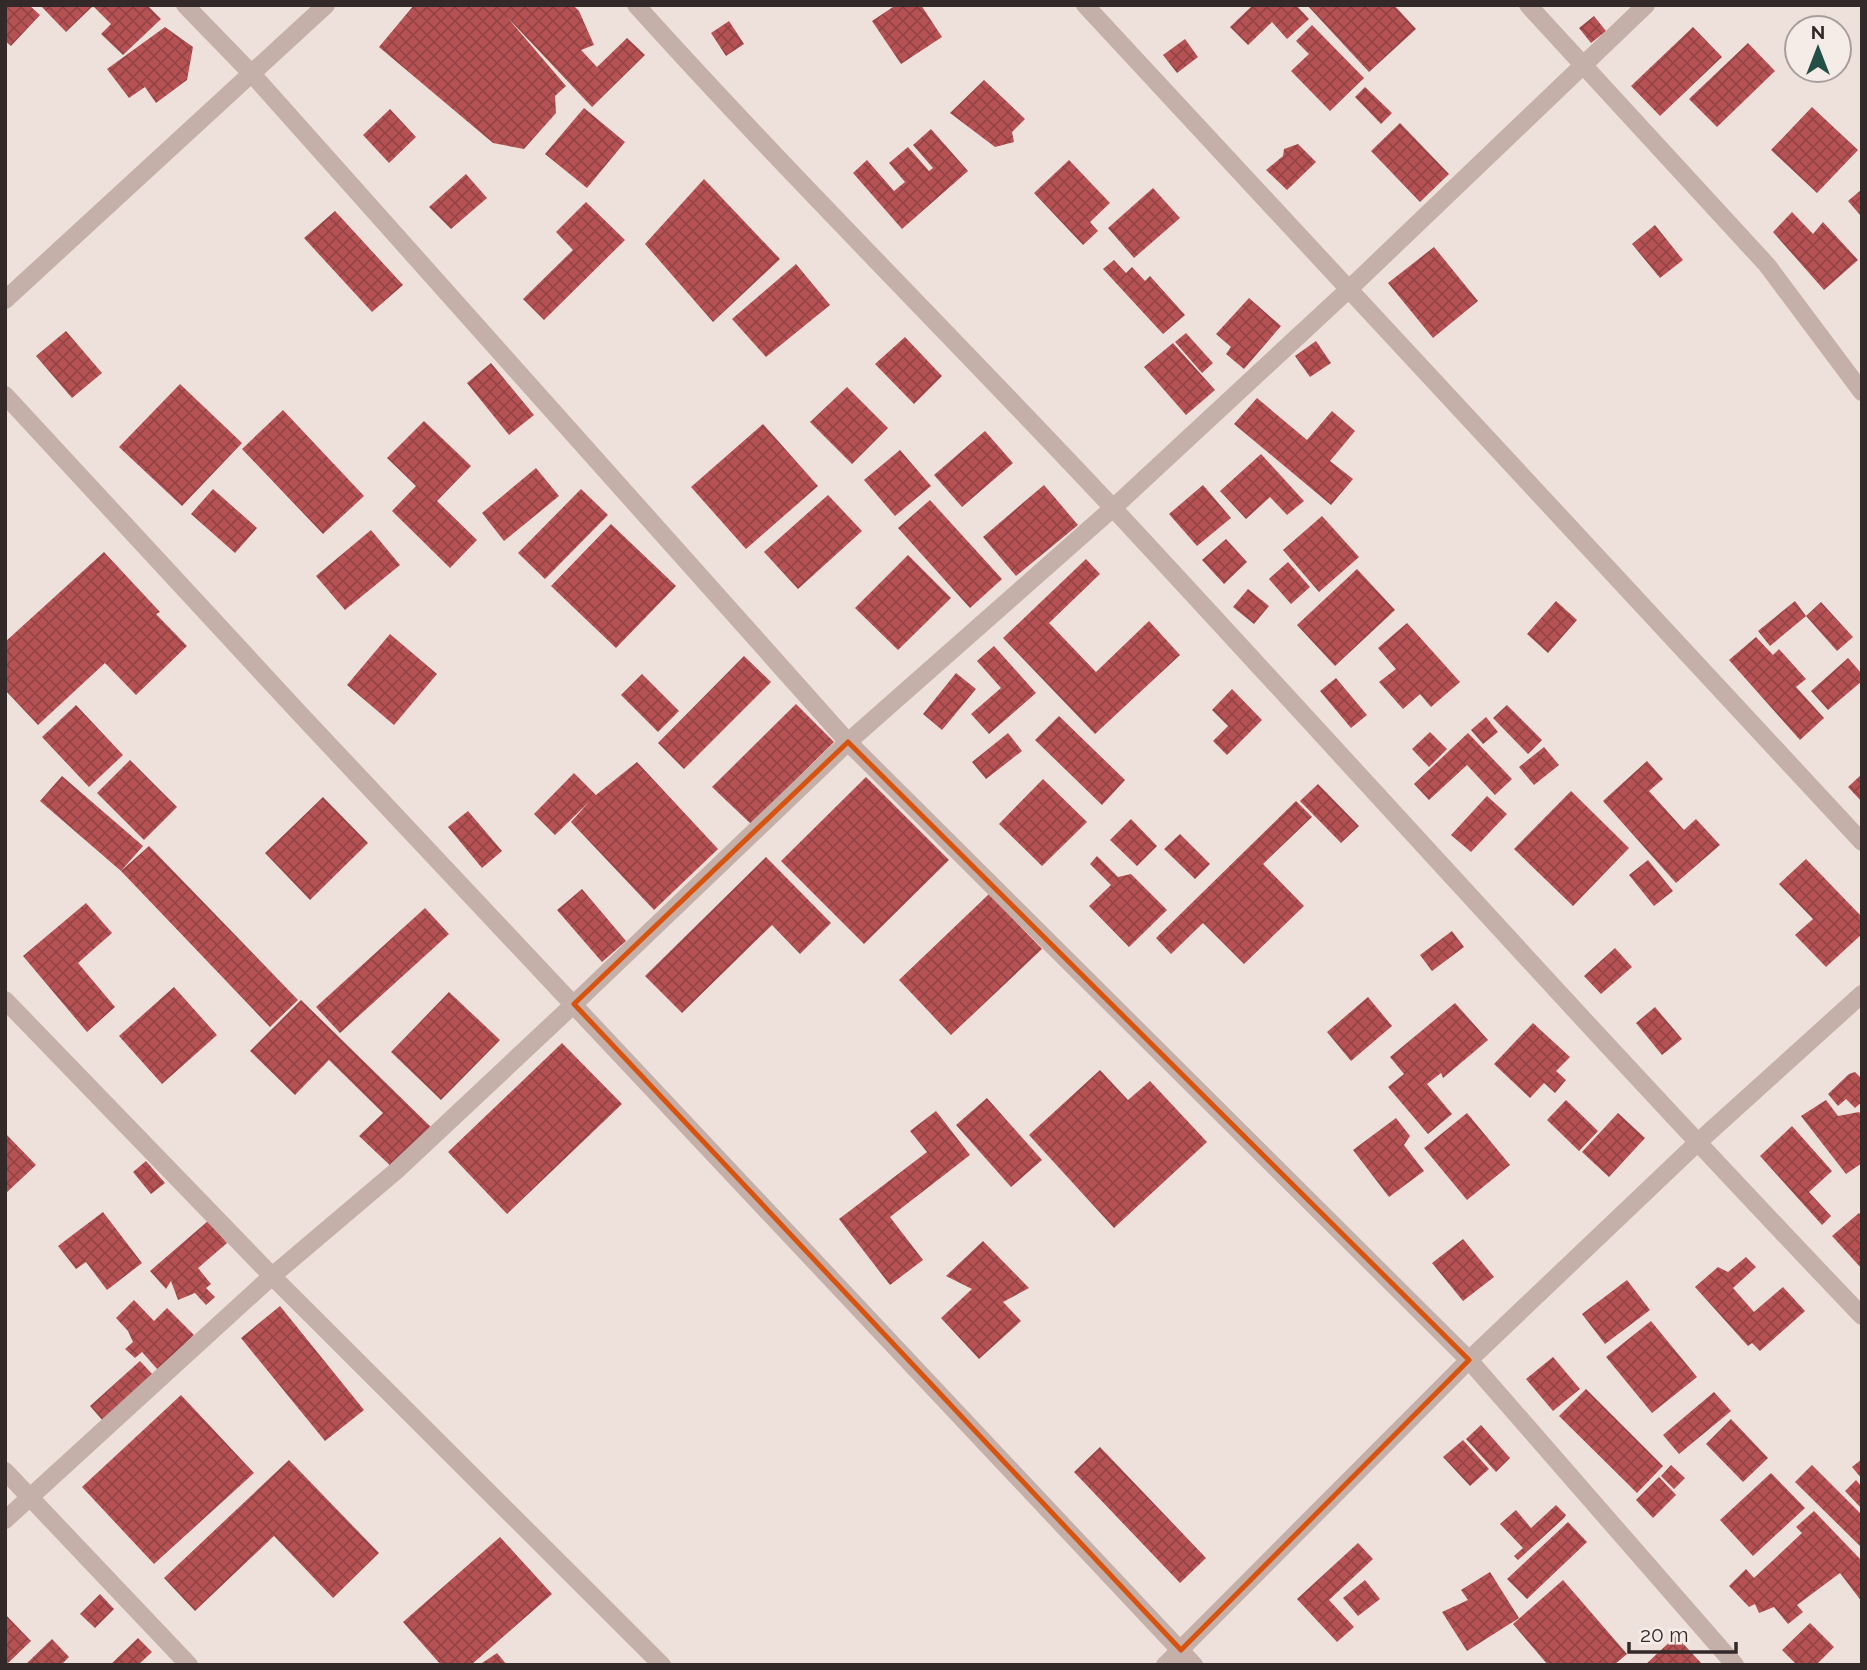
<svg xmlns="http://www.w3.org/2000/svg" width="1867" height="1670" font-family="Raleway,sans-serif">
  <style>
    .building { fill: url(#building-cross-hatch) }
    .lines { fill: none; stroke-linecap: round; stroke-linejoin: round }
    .minor { stroke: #c5afa9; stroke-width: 18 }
    .marked { fill: none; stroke: #d6540f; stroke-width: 5; stroke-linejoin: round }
  </style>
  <defs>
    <pattern id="building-cross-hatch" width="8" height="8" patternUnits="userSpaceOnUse" patternTransform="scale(1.75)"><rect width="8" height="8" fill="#b65254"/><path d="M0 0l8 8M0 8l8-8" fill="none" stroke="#954446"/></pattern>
  </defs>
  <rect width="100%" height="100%" fill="#eee1dc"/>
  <path class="building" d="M5 5H29L40 15 11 46 5 41Z
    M40 5H147L161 19 123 55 101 34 111 24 93 6 66 32Z
    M414 5H573L579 11 594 45 581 50 597 67 627 38 645 55 592 107 506 16 566 86 555 96 556 113 524 149 493 143 379 47Z
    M896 5H921L942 37 901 64 872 21Z
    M1253 5H1296L1309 19 1287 39 1272 22 1248 45 1230 27Z
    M1307 5H1394L1416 29 1369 72Z
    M1594 16 1606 31 1591 43 1579 28Z
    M729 21 744 44 726 56 711 33Z
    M1312 25 1364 78 1330 111 1291 71 1309 54 1296 41Z
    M165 27 193 47 187 80 156 103 145 87 129 98 107 69Z
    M1693 27 1722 57 1660 116 1631 86Z
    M1185 39 1198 57 1177 73 1163 55Z
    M1748 43 1775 71 1717 127 1689 99Z
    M984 80 1025 119 1012 132 1014 142 995 147 950 113Z
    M1365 87 1392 113 1381 124 1355 97Z
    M1812 107 1858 150 1817 193 1771 150Z
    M584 108 625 142 587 188 545 154Z
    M390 109 416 137 389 163 363 135Z
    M1400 123 1449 174 1420 202 1371 151Z
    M931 129 968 171 902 229 853 173 867 160 894 191 905 182 889 163 908 147 929 171 933 168 913 145Z
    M1298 144 1316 162 1287 190 1266 170 1283 156 1284 149Z
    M1069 160 1110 203 1090 222 1098 231 1083 245 1034 193Z
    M466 174 487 198 451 229 429 207Z
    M704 179 780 259 713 322 645 244Z
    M1153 188 1180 218 1134 258 1108 228Z
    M1862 189V214L1860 215 1848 201Z
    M586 202 625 240 544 320 523 299 573 250 556 232Z
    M335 211 403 285 372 312 304 238Z
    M1792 212 1813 234 1823 222 1858 260 1824 290 1773 232Z
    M1655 225 1683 260 1660 278 1632 244Z
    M1434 247 1478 301 1433 338 1388 283Z
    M1114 260 1126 273 1132 267 1145 281 1150 276 1185 315 1163 334 1103 269Z
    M796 264 830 305 766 357 732 319Z
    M1249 298 1281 326 1244 369 1226 354 1231 347 1216 334Z
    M66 331 102 373 72 398 36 356Z
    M1186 333 1213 363 1202 373 1175 342Z
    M905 337 942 376 914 404 875 364Z
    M1316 341 1331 363 1310 377 1295 356Z
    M1173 343 1215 390 1186 415 1144 367Z
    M491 363 534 415 509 435 467 383Z
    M180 384 242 443 182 506 119 447Z
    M847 387 888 428 852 464 810 422Z
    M1257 398 1307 440 1332 411 1355 431 1330 461 1353 479 1331 505 1234 424Z
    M283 410 364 496 323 534 242 449Z
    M424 421 471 466 437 501 477 540 450 568 392 511 416 486 387 458Z
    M763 424 818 486 746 549 691 487Z
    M985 431 1013 463 962 507 934 475Z
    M900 450 931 486 895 516 864 480Z
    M1261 454 1304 501 1287 515 1270 497 1246 519 1220 491Z
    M536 468 559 496 504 541 482 513Z
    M1044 485 1078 525 1016 576 983 537Z
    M1203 485 1231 518 1197 546 1169 514Z
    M213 489 257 528 235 553 191 514Z
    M581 489 608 515 545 579 518 553Z
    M828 495 862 531 798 589 764 552Z
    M930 500 1002 579 970 608 898 528Z
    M1322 516 1359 557 1319 592 1283 550Z
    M611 524 676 586 616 648 551 586Z
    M371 530 400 565 345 610 316 576Z
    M1226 539 1247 562 1224 584 1202 560Z
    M104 552 160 612 156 614 187 646 136 695 105 663 38 725 5 690V642Z
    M908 555 951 598 898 650 855 608Z
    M1086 559 1100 574 1049 623 1096 672 1149 621 1180 655 1095 734 1003 638Z
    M1288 562 1310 587 1291 604 1269 579Z
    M1357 569 1395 610 1335 666 1297 625Z
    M1248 589 1269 606 1254 624 1233 607Z
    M1556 601 1577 620 1548 653 1527 634Z
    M1795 601 1806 616 1821 602 1853 637 1837 651 1806 616 1770 646 1758 631Z
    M1407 623 1460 682 1431 707 1420 694 1403 709 1379 682 1396 669 1378 648Z
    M390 634 437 674 394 725 347 685Z
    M1756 637 1773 655 1779 649 1806 679 1796 687 1824 718 1800 740 1729 660Z
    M994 646 1036 693 989 734 971 714 1001 688 977 661Z
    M744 656 771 682 684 769 658 743Z
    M1848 658 1862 674V681L1828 710 1811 691Z
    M956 673 976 689 942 730 923 714Z
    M642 674 679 711 658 732 621 695Z
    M1336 678 1367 715 1351 728 1320 691Z
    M1232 689 1262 720 1227 755 1213 741 1228 726 1212 710Z
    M796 704 834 742 751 824 712 787Z
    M76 705 123 755 89 787 42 737Z
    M1507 705 1542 740 1528 754 1493 718Z
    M1059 716 1125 780 1102 805 1035 740Z
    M1486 717 1498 732 1483 744 1471 730Z
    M1430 732 1447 749 1429 767 1412 749Z
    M1008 733 1022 751 986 779 972 762Z
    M1468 733 1512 779 1495 795 1467 765 1429 800 1414 784Z
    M1544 747 1559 765 1534 785 1519 767Z
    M130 760 177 807 144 840 97 793Z
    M1647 761 1663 779 1649 791 1684 830 1696 819 1720 845 1676 883 1603 801Z
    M637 762 718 849 654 910 571 822 589 802 555 835 534 814 574 773 596 795Z
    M1862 774V802L1848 787Z
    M62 776 143 846 121 871 40 801Z
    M866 777 949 860 864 944 781 861Z
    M1043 779 1087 822 1042 866 999 824Z
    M1318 784 1359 826 1341 843 1300 801Z
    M1571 791 1629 848 1573 906 1514 849Z
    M1487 796 1507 814 1471 852 1451 835Z
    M323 797 368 843 310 900 265 853Z
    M1296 801 1312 817 1263 864 1304 906 1244 964 1203 923 1171 954 1156 938Z
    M468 811 502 851 482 868 448 827Z
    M1131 819 1157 846 1137 866 1110 840Z
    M1180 834 1210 864 1195 879 1164 849Z
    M149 846 298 1000 270 1027 121 871Z
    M1097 856 1118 877 1131 874 1167 910 1129 947 1089 906 1111 885 1090 864Z
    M766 857 831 923 800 954 772 925 682 1013 645 976Z
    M1806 859 1862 917V934L1826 967 1795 935 1813 919 1779 884Z
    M1648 860 1673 891 1654 906 1629 875Z
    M582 889 626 941 602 962 557 910Z
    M989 894 1042 949 951 1035 899 980Z
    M86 903 112 933 78 963 115 1007 87 1032 23 956Z
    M425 908 449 934 340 1033 316 1007Z
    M1452 931 1464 947 1432 971 1420 955Z
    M1615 948 1632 967 1601 994 1584 976Z
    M174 987 217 1035 162 1084 119 1036Z
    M449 992 500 1040 441 1100 391 1052Z
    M1368 997 1392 1026 1351 1061 1327 1032Z
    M301 1000 435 1131 396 1171 359 1136 383 1113 329 1060 295 1095 250 1051Z
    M1455 1003 1488 1040 1443 1078 1441 1073 1427 1084 1452 1114 1428 1134 1388 1087 1404 1074 1390 1057Z
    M1655 1007 1682 1039 1662 1055 1636 1023Z
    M1533 1023 1570 1057 1556 1071 1566 1080 1555 1093 1544 1083 1530 1098 1494 1064Z
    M562 1043 622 1104 507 1214 448 1152Z
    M1100 1070 1128 1100 1150 1081 1207 1142 1114 1228 1029 1135Z
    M1855 1072 1862 1079V1102L1855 1108 1846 1099 1838 1106 1828 1094 1849 1074Z
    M987 1098 1042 1160 1011 1187 956 1125Z
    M1566 1100 1598 1131 1579 1151 1547 1120Z
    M1826 1100 1838 1116 1859 1112 1862 1116V1163L1846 1174 1801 1116Z
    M936 1111 970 1155 890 1217 923 1260 890 1285 839 1219 927 1152 910 1131Z
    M1467 1113 1510 1165 1467 1200 1424 1148Z
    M1618 1113 1645 1138 1609 1177 1582 1152Z
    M1396 1118 1410 1136 1404 1145 1424 1171 1389 1197 1353 1150Z
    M1792 1126 1832 1171 1809 1192 1831 1216 1822 1225 1760 1156Z
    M5 1133 36 1165 5 1194Z
    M146 1161 165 1183 151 1194 133 1172Z
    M103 1212 142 1263 107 1290 86 1262 76 1269 58 1246Z
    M1859 1213 1862 1217V1269L1832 1236Z
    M208 1221 227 1243 198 1268 211 1284 206 1288 215 1297 206 1305 195 1293 178 1300 171 1281 166 1289 150 1271Z
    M1463 1239 1494 1277 1463 1301 1432 1263Z
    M983 1241 1029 1288 1003 1302 1021 1321 979 1359 941 1318 972 1289 946 1276Z
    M1746 1257 1756 1267 1733 1288 1754 1312 1783 1287 1805 1311 1760 1351 1752 1343 1748 1346 1695 1287 1718 1267 1728 1272Z
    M1627 1280 1650 1310 1605 1344 1582 1314Z
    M134 1300 154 1321 167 1308 194 1335 158 1370 142 1352 135 1358 125 1349 133 1342 128 1331 116 1318Z
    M280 1306 364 1410 325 1441 241 1338Z
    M1651 1321 1697 1377 1652 1413 1606 1357Z
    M1553 1357 1580 1389 1553 1411 1526 1379Z
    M140 1361 153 1375 103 1421 90 1406Z
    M1586 1389 1663 1466 1637 1493 1559 1416Z
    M1714 1392 1731 1411 1679 1454 1663 1435Z
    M181 1395 254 1473 154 1564 82 1487Z
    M1731 1419 1768 1458 1743 1482 1706 1444Z
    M1481 1425 1510 1458 1496 1472 1466 1439Z
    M1463 1440 1489 1469 1470 1486 1443 1457Z
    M1100 1447 1206 1558 1180 1583 1074 1472Z
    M1862 1459V1479L1852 1467Z
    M289 1460 379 1553 333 1598 274 1536 195 1611 164 1578Z
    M1671 1465 1685 1478 1674 1489 1661 1476Z
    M1812 1465 1862 1515V1548L1795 1482Z
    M1771 1473 1805 1508 1753 1556 1720 1520Z
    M1659 1477 1676 1495 1653 1518 1636 1500Z
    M1856 1480 1862 1487V1509L1845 1491Z
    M1556 1505 1566 1515 1564 1518 1518 1560 1514 1556 1523 1548 1500 1524 1516 1510 1531 1528Z
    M1814 1511 1862 1561V1602L1840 1573 1797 1605 1803 1612 1788 1624 1774 1607 1759 1613 1755 1604 1749 1607 1729 1586 1746 1569 1754 1578 1802 1533 1796 1527Z
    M1568 1522 1587 1542 1527 1599 1507 1579Z
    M500 1537 552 1594 471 1665H441L403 1622Z
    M1358 1543 1373 1559 1329 1600 1354 1627 1337 1642 1297 1599Z
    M1490 1572 1519 1618 1467 1651 1442 1612 1468 1600 1461 1590Z
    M1365 1580 1380 1599 1358 1616 1343 1598Z
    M1563 1580 1627 1654 1614 1665H1548L1513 1624Z
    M100 1594 114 1609 95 1628 80 1614Z
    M5 1614 31 1641 6 1665H5Z
    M1810 1623 1834 1647 1816 1665H1797L1782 1650Z
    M1676 1636 1703 1665H1645Z
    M138 1638 152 1652 138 1665H110Z
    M52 1639 69 1657 61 1665H25Z
    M497 1653 507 1665H479Z"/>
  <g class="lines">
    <path class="minor" d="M185 5 252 74 848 742 1469 1360 1735 1665
      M636 5C791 177 956 340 1114 509 1364 778 1608 1051 1862 1316
      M1085 5 1862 842
      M1528 5 1767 265 1862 392
      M5 300 326 5
      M5 395 301 715 1194 1665
      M5 1000 272 1276 662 1665
      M5 1471 189 1665
      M5 1520 272 1276 396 1171 574 1004 848 742 1113 508 1348 290 1646 5
      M1165 1665 1469 1360 1696 1144 1862 994"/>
  </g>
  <path class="marked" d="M848 742 1469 1360 1181 1650 574 1004Z"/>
  <rect width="1867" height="1670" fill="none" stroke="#332928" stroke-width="14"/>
  <g transform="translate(1818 49)"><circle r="33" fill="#f6ece7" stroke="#a89e9b" stroke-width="2"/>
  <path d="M0-5L12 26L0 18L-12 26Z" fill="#234f46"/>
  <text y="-10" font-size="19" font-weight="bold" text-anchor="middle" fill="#332928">N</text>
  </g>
  <path d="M1629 1642v10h107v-10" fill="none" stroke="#332928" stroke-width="3.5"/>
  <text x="1640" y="1642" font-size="21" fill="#332928" stroke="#f6ece7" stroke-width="5" paint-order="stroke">20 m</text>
</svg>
